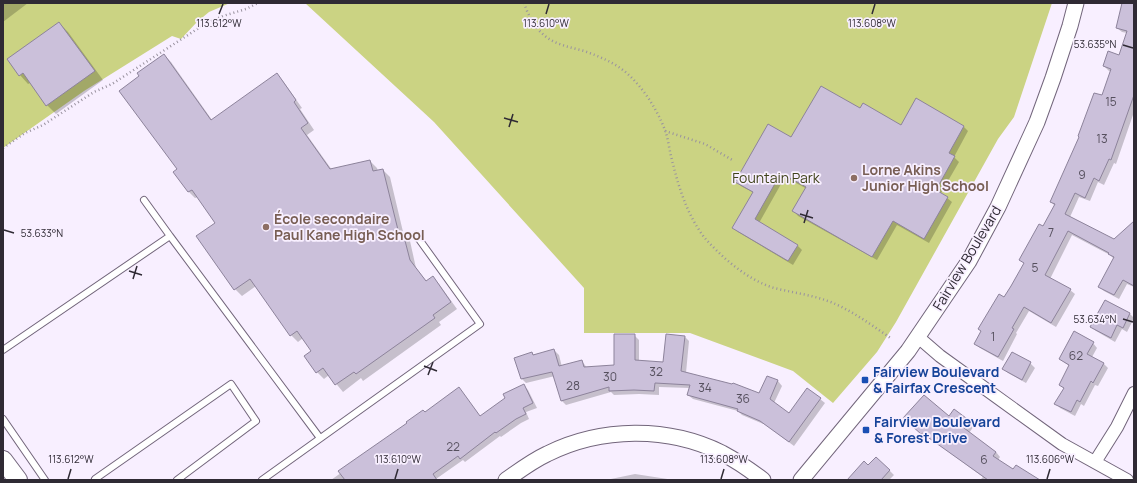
<svg xmlns="http://www.w3.org/2000/svg" width="1137" height="483" font-family="Manrope,sans-serif">
  <style>
    .green { fill: #cbd383 }
    .shadow { fill: #0003 }
    .building { fill: #cbc0da; stroke: #8d839b }
    .lines { fill: none; stroke-linecap: round; stroke-linejoin: round }
    .service-casing { stroke: #72657b; stroke-width: 8 }
    .minor-casing { stroke: #72657b; stroke-width: 14 }
    .tertiary-casing { stroke: #72657b; stroke-width: 17 }
    .secondary-casing { stroke: #72657b; stroke-width: 20 }
    .path { stroke: #99929f; stroke-width: 2.5; stroke-dasharray: 1 3; stroke-linecap: butt }
    .service { stroke: #fff; stroke-width: 6 }
    .minor { stroke: #fff; stroke-width: 12 }
    .tertiary { stroke: #fff; stroke-width: 15 }
    .secondary { stroke: #fff; stroke-width: 18 }
    .ticks { fill: none; stroke: #2f2a34; stroke-width: 1.5 }
    .education-dot { fill: #8d6e63; stroke: #f8efff; stroke-width: 1.5 }
    .transit-dot { fill: #1a4fb4; stroke: #f8efff; stroke-width: 1.5 }
    .labels { text-anchor: middle; stroke-width: 3.5; stroke-linejoin: round; paint-order: stroke }
    .number-label { font-size: 12px; fill: #56505e }
    .education-label { font-size: 14px; font-weight: bold; fill: #785e54; stroke: #f8efff; text-anchor: start }
    .park-label { font-size: 14px; fill: #3f421a; stroke: #f8efff }
    .street-label { font-size: 14px; fill: #2f2a34; stroke: #f8efff }
    .transit-label { font-size: 14px; font-weight: bold; fill: #164399; stroke: #f8efff; text-anchor: start }
    .ticks-label { font-size: 10px; text-anchor: middle; fill: #2f2a34; stroke: #f8efff; stroke-width: 3.5; stroke-linejoin: round; paint-order: stroke }
  </style>
  <rect width="100%" height="100%" fill="#f8efff"/>
  <path class="green" d="M3 3H230L209 12 197 22 181 39 172 36 84 91 3 148Z
    M305 3H1052L1014 117 998 139 896 322 877 352 833 403 793 371 690 333H584V288L434 122Z"/>
  <path class="shadow" d="M3 3H28L3 22Z
    M1123 3H1134V112L1116 164 1114 163 1104 185 1098 182 1090 201 1079 197 1070 217 1114 240 1134 222V287L1127 284 1119 299 1104 291 1099 287 1114 259 1110 255 1072 235 1050 279 1070 290 1075 294 1056 327 1029 311 1016 333 1017 334 1003 361 980 348 975 344 1025 264 1021 260 1043 228 1055 206 1051 202 1103 97 1112 72 1109 71 1104 66 1120 56 1127 33 1122 32 1117 28Z
    M59 23 68 32 103 80 56 114 47 105 30 83 28 84 20 75Z
    M164 55 171 62 212 120 276 75 283 81 302 108 300 109 314 130 307 135 332 170 370 161 377 168 378 171 383 170 390 177 404 236 410 241 416 268 427 282 433 278 439 284 457 309 439 322 441 325 363 381 361 378 343 392 329 375 324 379 317 372 312 351 303 338 298 342 291 335 256 286 242 296 235 289 216 223 198 197 195 198 189 192 178 169 141 76Z
    M916 100 964 127 968 131 954 157 959 162 941 193 952 202 929 243 897 225 877 260 798 216 794 211 807 189 785 177 759 223 798 246 802 250 793 265 738 232 733 228 754 193 741 186 736 181 792 139 860 109 901 126Z
    M1105 301 1130 314 1134 318 1127 332 1122 329 1115 342 1096 331 1091 327Z
    M634 335 639 340V361L663 363 685 337 689 341 686 373 760 394 768 377 778 381 782 386 774 403 789 414 820 399 825 403 794 446 766 425 742 415 738 411 693 399 688 395 690 388 659 387V395L639 394 614 395 611 392 566 405 562 401 555 376 526 383 522 379 532 353 534 355 554 350 559 355 562 367 582 361 587 368 615 366Z
    M1093 343 1097 348 1092 357 1103 363 1108 368 1098 386 1095 385 1084 406 1081 404 1075 416 1060 408 1056 403 1064 389 1060 384 1069 366 1060 359Z
    M1030 363 1035 368 1026 383 1008 373 1004 369Z
    M524 386 528 390 537 408 526 412 529 419 521 423 501 437 500 436 465 462 463 460 436 479 437 480H331L425 413 480 417Z
    M949 417 969 422 974 426 969 433 996 452 1000 457 998 460 1014 471 1038 480H980L983 477 927 436 926 438 909 423Z
    M869 467 889 470 894 475 889 480H848Z
    M635 474 674 480H606Z"/>
  <path class="building" d="M1122 3H1134V95L1111 160 1109 159 1099 181 1094 178 1085 198 1075 193 1065 214 1114 239 1134 221V286L1123 280 1114 295 1098 287 1114 257 1108 254 1109 253 1068 231 1045 275 1071 289 1051 323 1024 307 1012 328 1014 329 998 357 974 344 981 331 978 329 999 294 1004 297 1011 286 1024 263 1019 260 1039 224 1043 226 1055 204 1050 202 1079 137 1078 136 1094 93 1102 95 1111 69 1103 66 1108 51 1119 55 1127 31 1116 28Z
    M59 22 95 71 46 106 23 73 19 76 7 59Z
    M164 54 211 120 277 73 296 100 294 102 308 123 301 128 330 169 370 160 373 171 383 169 399 234 403 233 410 260 426 281 433 276 451 302 433 315 435 318 356 374 354 372 335 385 323 368 316 373 304 356 311 351 297 331 290 336 250 279 234 290 196 236 215 223 192 190 188 192 173 172 177 169 119 91 139 76 137 73Z
    M821 86 860 108 863 103 901 125 916 98 964 126 949 153 955 156 936 190 948 197 924 239 893 221 872 257 792 211 806 187 781 173 755 219 798 245 788 261 732 228 753 192 735 182 768 124 791 137Z
    M1105 300 1130 313 1123 328 1117 325 1111 338 1090 327Z
    M1074 331 1094 342 1087 354 1104 363 1093 383 1091 381 1080 402 1077 400 1071 412 1054 404 1064 388 1059 385 1069 365 1059 359Z
    M614 334H635V360L663 362 666 334 685 336 681 371 732 384 733 383 759 393 767 376 778 380 770 399 789 413 807 388 821 398 789 442 760 421 737 411 738 409 687 395 690 385 655 383 654 391 634 390 609 391V387L561 401 552 372 521 379 514 358 532 352 533 355 554 349 559 366 582 360 584 367 614 365Z
    M1012 352 1031 362 1022 380 1002 369Z
    M524 384 533 403 523 408 526 414 516 419 496 433 495 432 460 459 458 456 433 474 437 480H345L338 471 407 423 406 422 423 410 425 412 459 387 480 416 505 398 503 394Z
    M924 395 949 416 954 409 970 421 964 428 996 452 993 456 1013 469 1016 465 1040 480H988L922 433 921 434 903 418Z
    M876 457 890 470 881 480H847L864 461 868 465Z"/>
  <g class="lines">
    <g class="service-casing">
      <path id="service" d="M144 200 170 236
        M3 350 170 236 320 438
        M3 419 45 480
        M96 480 95 479 231 384 256 421 177 480
        M262 480 480 324 416 235"/>
    </g>
    <g class="minor-casing">
      <path id="minor" d="M918 337 940 356 1062 444 1127 480
        M1095 462 1117 427 1134 393"/>
    </g>
    <g class="tertiary-casing">
      <path id="tertiary" d="M506 480C519 471 532 461 547 454 601 427 668 426 722 453 737 461 750 470 763 480
        M801 480 908 351 969 261 998 207 1037 122 1053 78 1070 26 1076 3"/>
    </g>
    <g class="secondary-casing">
      <path id="secondary" d="M3 460 18 480"/>
    </g>
    <path class="path" d="M524 3C528 15 535 28 545 36 556 45 570 47 584 51 601 57 618 64 631 77 646 92 657 110 665 130 668 138 669 148 671 156 678 185 686 213 704 237 722 258 748 280 774 288 794 293 814 295 833 303 854 312 873 326 892 339
      M665 131 705 144 734 161
      M3 148 25 133 43 125 94 92 112 84 205 24 223 16 246 9 258 3"/>
    <use href="#service" class="service"/>
    <use href="#minor" class="minor"/>
    <use href="#tertiary" class="tertiary"/>
    <use href="#secondary" class="secondary"/>
  </g>
  <path class="ticks" d="M219 14 223 4M546 14 549 4M872 14 875 4M1123 45 1133 48M504 118 518 122M509 127 513 114M800 214 813 218M804 223 808 210M4 230 14 233M129 271 142 275M133 279 137 266M1123 319 1133 322M424 366 437 371M428 375 433 362M68 479 71 469M395 479 398 469M721 479 724 469M1047 479 1050 469"/>
  <g class="education-dot">
    <circle cx="854" cy="178" r="4"/>
    <circle cx="266" cy="227" r="4"/>
  </g>
  <g class="transit-dot">
    <rect x="861" y="376" width="8" height="8" rx="2"/>
    <rect x="862" y="426" width="8" height="8" rx="2"/>
  </g>
  <g class="labels">
    <g class="number-label">
      <text x="1111" y="106">15</text>
      <text x="1102" y="143">13</text>
      <text x="1082" y="179">9</text>
      <text x="1051" y="237">7</text>
      <text x="1035" y="272">5</text>
      <text x="993" y="341">1</text>
      <text x="1076" y="360">62</text>
      <text x="656" y="376">32</text>
      <text x="610" y="381">30</text>
      <text x="573" y="390">28</text>
      <text x="705" y="392">34</text>
      <text x="743" y="403">36</text>
      <text x="453" y="451">22</text>
      <text x="984" y="464">6</text>
    </g>
    <g class="education-label">
      <text x="862" y="175">Lorne Akins<tspan x="862" dy="16">Junior High School</tspan></text>
      <text x="274" y="224">École secondaire<tspan x="274" dy="16">Paul Kane High School</tspan></text>
    </g>
    <g class="park-label">
      <text x="776" y="183">Fountain Park</text>
    </g>
    <g class="street-label">
      <text transform="translate(967 258) rotate(-59)" y="5">Fairview Boulevard</text>
    </g>
    <g class="transit-label">
      <text x="873" y="377">Fairview Boulevard<tspan x="873" dy="16">&amp; Fairfax Crescent</tspan></text>
      <text x="874" y="427">Fairview Boulevard<tspan x="874" dy="16">&amp; Forest Drive</tspan></text>
    </g>
  </g>
  <g class="ticks-label">
    <text x="219" y="27">113.612°W</text>
    <text x="546" y="27">113.610°W</text>
    <text x="872" y="27">113.608°W</text>
    <text x="1095" y="48">53.635°N</text>
    <text x="42" y="237">53.633°N</text>
    <text x="1095" y="323">53.634°N</text>
    <text x="71" y="463">113.612°W</text>
    <text x="398" y="463">113.610°W</text>
    <text x="724" y="463">113.608°W</text>
    <text x="1050" y="463">113.606°W</text>
  </g>
  <rect width="1137" height="483" fill="none" stroke="#2f2a34" stroke-width="8"/>
</svg>
